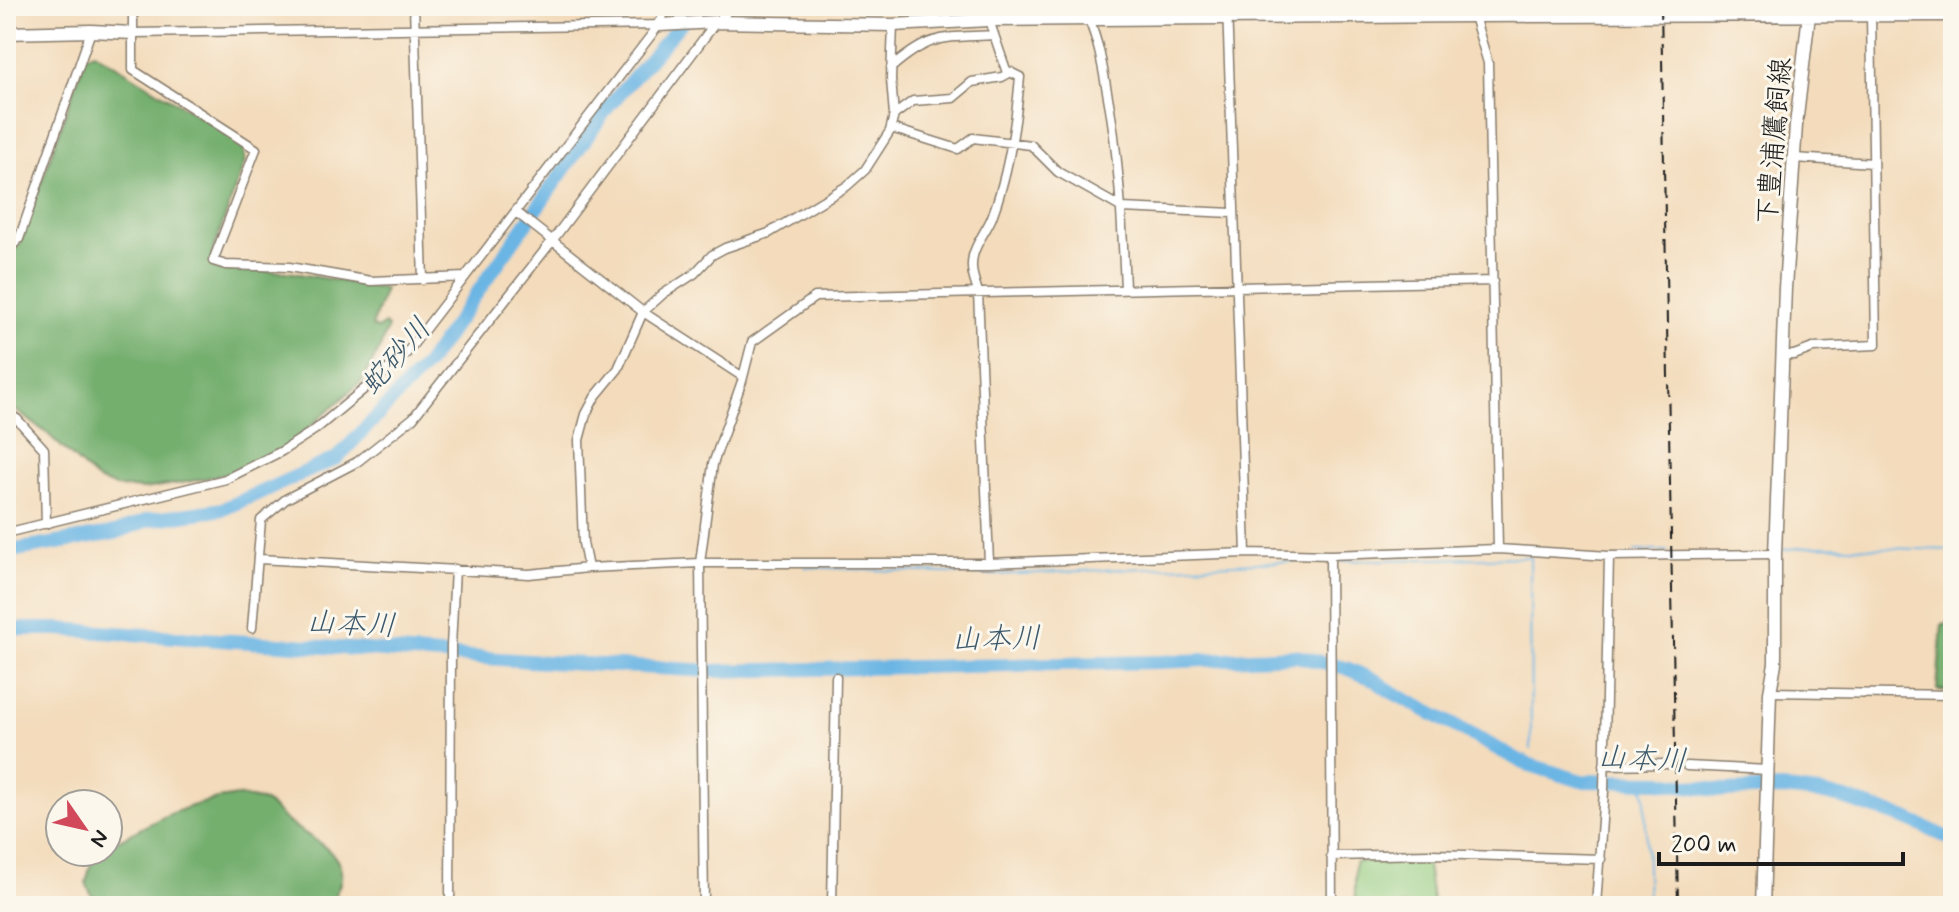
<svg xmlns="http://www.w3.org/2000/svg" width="1959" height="912" font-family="Mynerve,'Klee One',sans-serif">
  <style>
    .green { fill: #92cb7f; stroke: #57744e; stroke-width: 2 }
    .forest { fill: #75af6e; stroke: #486645; stroke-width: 2 }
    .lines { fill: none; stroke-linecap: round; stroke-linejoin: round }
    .stream { stroke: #6bb5e4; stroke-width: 2 }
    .river { stroke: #6bb5e4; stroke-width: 14 }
    .street-tunnel { stroke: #c8b59b; stroke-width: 8; stroke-dasharray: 8 4; stroke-linecap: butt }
    .street-casing { stroke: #887c6c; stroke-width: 11 }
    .secondary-casing { stroke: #887c6c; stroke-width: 15 }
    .street { stroke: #fff; stroke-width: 8 }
    .secondary { stroke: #fff; stroke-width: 12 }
    .rail { stroke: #1c1c1c; stroke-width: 2; stroke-dasharray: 12 6; stroke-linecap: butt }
    .labels { text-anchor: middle; stroke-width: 6; stroke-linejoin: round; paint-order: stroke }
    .street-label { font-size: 28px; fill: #1c1c1c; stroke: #fbf7ec }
    .water-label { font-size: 30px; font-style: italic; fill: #3c596c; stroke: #fbf7ec }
  </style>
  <rect width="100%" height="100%" fill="#fbf7ec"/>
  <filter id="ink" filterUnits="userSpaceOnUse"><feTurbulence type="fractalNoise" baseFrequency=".0125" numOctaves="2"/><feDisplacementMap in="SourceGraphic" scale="16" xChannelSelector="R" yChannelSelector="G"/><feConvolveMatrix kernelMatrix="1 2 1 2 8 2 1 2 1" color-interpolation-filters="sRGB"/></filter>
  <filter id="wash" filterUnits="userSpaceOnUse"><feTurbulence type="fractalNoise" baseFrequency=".006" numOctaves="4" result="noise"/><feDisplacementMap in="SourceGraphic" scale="32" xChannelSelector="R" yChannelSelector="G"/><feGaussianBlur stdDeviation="1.8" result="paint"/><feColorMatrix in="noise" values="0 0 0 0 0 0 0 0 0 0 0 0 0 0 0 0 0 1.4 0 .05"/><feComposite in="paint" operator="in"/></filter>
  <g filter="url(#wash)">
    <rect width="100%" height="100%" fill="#f3dbbb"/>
    <path class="green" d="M1401 858 1426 859 1433 906H1355V862Z"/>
    <path class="forest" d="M94 52 243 143 245 161 212 254 216 269 288 272 385 289 372 326 377 329 385 324 388 327 380 348 362 381 281 452 231 473 187 482 144 489 117 487 97 480 48 434 6 403V256L20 244 86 55Z
      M1942 624H1953V691L1937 690Z
      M238 796C246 798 255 798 262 801 273 805 278 814 287 821 302 834 339 849 341 871 343 884 334 895 329 906L96 905 86 883 91 863 104 852H108L112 844C155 820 187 802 238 796Z"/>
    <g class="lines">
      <path class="stream" d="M1779 550 1817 546 1953 550
        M1634 551H1669
        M1337 561 1530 557 1531 749
        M805 567 993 575 1324 560
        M1524 763 1526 755
        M1642 782 1645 796 1648 906"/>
      <path class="river" d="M6 555 16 550 115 533 148 520 223 509 337 458 427 364 608 107 696 6
        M6 629H58L529 661 712 671 1160 662 1296 656 1346 668 1375 680 1390 691 1524 763 1581 781 1660 782 1724 791 1782 789 1819 793 1846 799 1907 819 1953 840"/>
    </g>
  </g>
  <g filter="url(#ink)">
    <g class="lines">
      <path class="street-tunnel" d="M1669 764 1687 766"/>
      <g class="street-casing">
        <path id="street" d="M133 6V70L256 149 213 261 226 265 289 267 371 281 465 277
          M414 6 423 280
          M1227 6 1246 553
          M1471 6 1488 63 1498 549
          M1020 20 1021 6
          M1089 20C1098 41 1102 63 1106 86 1119 152 1122 220 1125 288
          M133 33 659 25
          M891 68C931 33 944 38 994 35
          M894 115 913 101 953 98 972 82 1002 77 1011 72
          M891 128 958 149 973 138 1031 145 1058 172 1122 208 1233 213
          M1794 158 1873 163
          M516 212 643 312 743 377
          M6 252 19 239 91 31
          M1782 355H1794L1813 348 1876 345 1871 14
          M6 412 17 419 44 449 46 524
          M6 533 226 479 282 451 316 429 405 355 659 25 667 6
          M1330 555 1332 906
          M259 559 529 574 588 568 700 563H989L1246 553 1330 555 1498 549 1609 556 1775 554
          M989 563 978 292C974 279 970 270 973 256 976 242 987 230 992 217 1009 172 1016 124 1020 77L1006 70 989 20
          M588 568 583 543 579 440 586 414 595 397 618 369 643 312 663 294 694 274 712 255 725 248 769 233 847 186 865 170 890 131 894 115 891 79 893 25
          M252 628 261 520 286 499 357 462 413 418 552 241 716 22 733 6
          M1770 692 1953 695
          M1604 765 1669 764
          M1687 766 1768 770
          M1331 856 1431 854 1601 859
          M450 906 451 646 455 569
          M704 906 700 563 713 464 742 381 752 342 815 297 1493 281
          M832 906 836 677
          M1596 906 1604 791 1609 556"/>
      </g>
      <g class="secondary-casing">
        <path id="secondary" d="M659 25 716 22 893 25 989 20 1472 16 1953 15
          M6 33 91 31 133 33
          M1763 906 1770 692 1775 663V554L1785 288 1796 125 1809 14"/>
      </g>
      <use href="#street" class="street"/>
      <use href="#secondary" class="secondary"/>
      <path class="rail" d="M1661 6 1678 906"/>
    </g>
  </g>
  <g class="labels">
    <g class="street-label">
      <text transform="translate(1773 141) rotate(-85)" y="10">下豊浦鷹飼線</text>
    </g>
    <g class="water-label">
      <text transform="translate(395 356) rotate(-49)" y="10">蛇砂川</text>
      <text transform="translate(351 623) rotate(3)" y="10">山本川</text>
      <text transform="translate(996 638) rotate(-1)" y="10">山本川</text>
      <text transform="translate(1642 758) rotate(3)" y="10">山本川</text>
    </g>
  </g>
  <rect width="1959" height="912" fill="none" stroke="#fbf7ec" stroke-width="32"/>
  <g transform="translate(84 828) rotate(124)"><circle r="38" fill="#fbf7ec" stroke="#a29f99" stroke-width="2"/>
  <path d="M0-6L14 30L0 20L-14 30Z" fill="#d1495b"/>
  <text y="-12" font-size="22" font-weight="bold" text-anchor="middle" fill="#1c1c1c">N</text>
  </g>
  <path d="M1659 852v12h244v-12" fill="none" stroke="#1c1c1c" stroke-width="4"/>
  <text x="1671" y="852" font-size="24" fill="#1c1c1c" stroke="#fbf7ec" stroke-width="6" paint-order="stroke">200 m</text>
</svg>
